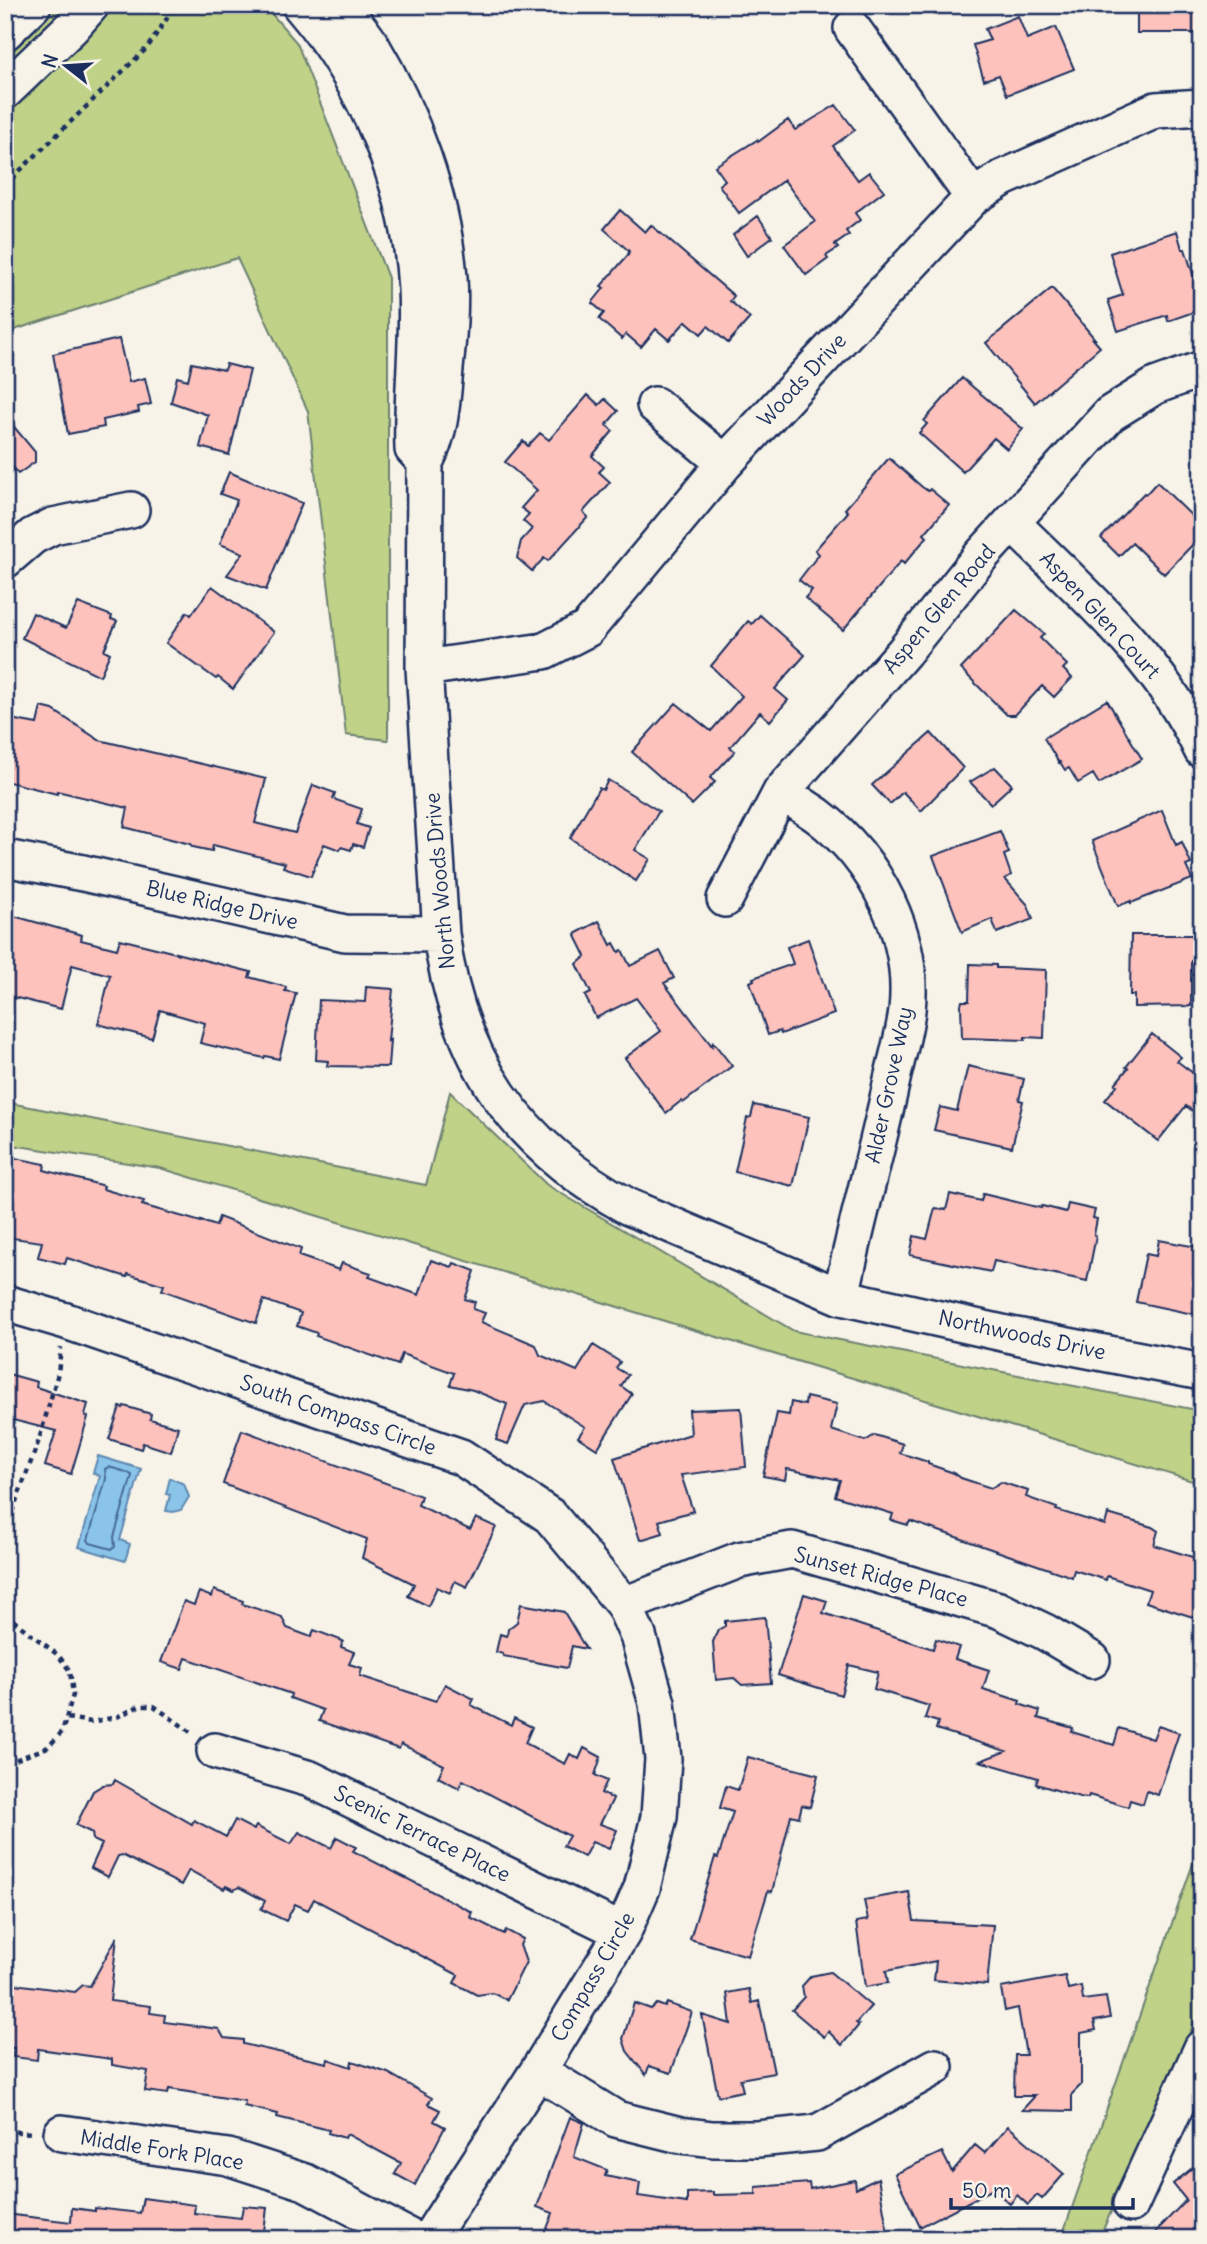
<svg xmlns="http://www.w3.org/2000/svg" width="1207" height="2244" font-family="Delius,sans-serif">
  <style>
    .green { fill: #bfd287; stroke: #6d8072; stroke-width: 2 }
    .water { fill: #8ac4e9; stroke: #5e88b1; stroke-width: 2 }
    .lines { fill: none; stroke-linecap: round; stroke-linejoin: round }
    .shore { stroke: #476b96; stroke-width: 2 }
    .building { fill: #fec2bd; stroke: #1b2f5e; stroke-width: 2 }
    .minor-casing { stroke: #1b2f5e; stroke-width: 40 }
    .path { stroke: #1b2f5e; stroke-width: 4.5; stroke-dasharray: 5 5; stroke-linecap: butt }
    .minor { stroke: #f7f3e8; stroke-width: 35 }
    .labels { text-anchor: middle; stroke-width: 7; stroke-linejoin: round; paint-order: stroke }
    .street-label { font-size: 21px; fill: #1b2f5e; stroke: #f7f3e8 }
  </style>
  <rect width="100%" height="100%" fill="#f7f3e8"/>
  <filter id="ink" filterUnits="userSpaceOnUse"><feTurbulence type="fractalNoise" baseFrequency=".0143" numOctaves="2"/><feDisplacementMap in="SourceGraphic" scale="14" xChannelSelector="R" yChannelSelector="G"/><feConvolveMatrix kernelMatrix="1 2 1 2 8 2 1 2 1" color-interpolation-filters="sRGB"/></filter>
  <g filter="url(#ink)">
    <path class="green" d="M5 5H264L297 43 388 278V740L346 735 308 411 237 258 11 331 5 337Z
      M450 1092 547 1185 794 1331 1202 1411V1484L160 1168 5 1144V1102L426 1185Z
      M1202 1838V2005L1099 2239H1061Z"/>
    <path class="water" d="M98 1456 141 1469 120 1540 130 1544 125 1561 79 1547 100 1476 93 1473Z
      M170 1478 184 1484 189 1497 181 1510 173 1512 166 1511 170 1495 166 1494Z"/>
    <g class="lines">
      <path class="shore" d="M109 1467 129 1473 132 1476 114 1537 115 1547 112 1549 90 1543 88 1540 106 1479 105 1469Z"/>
    </g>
    <path class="building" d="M1137 5H1202V33H1137Z
      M1018 16 1027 39 1056 27 1074 69 1007 95 999 75 984 80 973 45 990 40 985 29Z
      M836 105 855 130 833 146 858 180 869 172 884 191 855 213 860 220 846 231 849 235 835 245 838 248 826 256 828 259 806 275 784 245 815 222 784 180 739 213 719 185 725 180 715 166 757 140 758 142 788 120 795 130Z
      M620 210 645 232 651 225 734 296 730 301 750 318 728 343 708 326 701 334 686 321 669 340 656 329 641 347 626 334 622 339 599 319 604 313 592 303 604 288 601 286 628 255 629 251 604 229Z
      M758 216 772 237 747 256 733 235Z
      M1177 231 1182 249H1185L1202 302V309L1168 321 1167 315 1118 331 1108 300 1123 295 1110 253Z
      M1052 288 1095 339H1093L1100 347 1035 403 986 343Z
      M119 339 129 382 145 378 151 404 138 407 139 412 103 420 104 427 68 434 53 354Z
      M192 363 224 370 226 364 250 370 229 455 200 447 208 415 171 402 177 377 188 380Z
      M962 378 1023 429 1007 449 994 438 963 472 919 433 927 424 924 421Z
      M588 395 599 405 605 399 618 411 606 425 613 431 592 456 604 467 599 472 610 482 583 512 588 517 548 561 544 558 532 571 517 558 521 541 532 529 523 521 529 514 521 508 537 490 505 462 523 441 528 446 540 433 549 440Z
      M5 416 35 452V462L18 474 5 458Z
      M889 458 922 487 928 491 930 489 949 505 924 534 927 537 904 564 901 561 843 630 805 598 812 590 799 580 819 554 815 550 848 512 845 509Z
      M229 472 302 503 266 590 227 575 243 553 220 544 237 500 220 494Z
      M1157 482 1202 526V535L1164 574 1132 543 1119 556 1101 538 1144 493 1146 494Z
      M212 586 274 632 233 689 218 677 216 679 166 643 187 612 191 615Z
      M78 603 112 616 111 619 117 621 104 650 110 653 100 676 22 638 33 613 66 628Z
      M1016 610 1044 634 1040 638 1067 665 1063 669 1072 678 1054 697 1042 686 1015 715H1007L961 669Z
      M760 615 805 655 775 689 788 700 770 721 760 712 730 747 735 751 710 778 715 782 692 805 632 752 676 703 711 731 742 696 711 666 748 621 752 624Z
      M1107 700 1142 759 1099 784 1093 774 1078 783 1069 768 1065 770 1060 762 1059 763 1044 738Z
      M41 707 53 710 99 740 266 779 255 823 295 833 313 785 335 793 333 799 362 809 357 824 369 828 363 847 353 844 351 850 341 847 340 850 324 844 311 876 283 867 285 863 213 845 212 851 193 847 190 844 124 827 128 808 57 791V794L5 781V718L37 724Z
      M931 733 963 768 921 811 903 792 890 804 872 785Z
      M995 767 1012 785 991 804 970 782Z
      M608 780 659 811 635 850 650 859 636 881 570 838 599 788 603 790Z
      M1162 810 1176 845 1182 842 1191 864 1186 866 1192 879 1131 903V901L1118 906 1092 841Z
      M1000 831 1009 853 1004 855 1011 875 1005 879 1028 905 1033 919 997 933 992 919 962 932 933 856Z
      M10 915 82 935 81 940 117 949 120 939 251 972 249 977 286 987 285 991 296 993 279 1059 265 1056 264 1058 200 1043 205 1023 160 1010 152 1038 98 1024 110 975 72 965 61 1009 5 995V932Z
      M599 921 611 945 614 943 619 952 622 950 630 966 660 951 674 978 664 983 712 1046 713 1042 732 1066 683 1103 681 1101 666 1113 625 1058 661 1031 636 998 596 1018 585 996 591 993 577 964 586 956 575 934Z
      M1131 935H1202V961H1191V1006L1134 1007V995H1130Z
      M808 939 834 1014 781 1034 780 1031 768 1035 750 982 754 980 753 978 793 964 787 947Z
      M970 964 996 965V968H1002L1046 970 1044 1038 1025 1037V1040L962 1038 961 1005 962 1001H969Z
      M366 987 393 989 388 1041 390 1040 388 1067 327 1066 328 1061 316 1060 319 1000 365 1002Z
      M1152 1034 1181 1057 1177 1061 1202 1080V1118L1186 1106 1158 1141 1105 1100 1117 1085 1115 1084 1128 1068 1126 1067Z
      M968 1066 1024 1079 1019 1100 1023 1101 1012 1147 934 1130 940 1107 957 1111Z
      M754 1105 809 1117 793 1186 735 1172 747 1118 751 1117Z
      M5 1156 45 1164 44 1170 104 1186 103 1189 144 1201 142 1205 201 1222V1221L216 1226 219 1217 301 1249 299 1256 339 1270 342 1263 371 1273 369 1277 419 1295 431 1260 452 1267 454 1263 475 1271 465 1299 475 1302 473 1309 485 1313 481 1322 536 1345 540 1355 577 1371 593 1345 620 1362 616 1368 628 1375 621 1386 632 1394 597 1449 578 1437 585 1427 544 1401 525 1405 508 1444 496 1440 507 1404 473 1390 450 1385 454 1373 402 1354 398 1365 316 1336 317 1333 297 1326 301 1313 264 1300 256 1323 162 1290 164 1285 128 1274 127 1277 67 1258 65 1264 38 1257 42 1242 5 1237Z
      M950 1194 981 1201 983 1194 1041 1208 1042 1206 1066 1212 1068 1204 1095 1210 1093 1218 1097 1219 1094 1235 1096 1236 1087 1281 994 1261 991 1272 910 1255 914 1236 927 1239 935 1208 946 1210Z
      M1159 1240 1202 1248V1316L1136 1302 1146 1254 1156 1256Z
      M5 1373 37 1382 36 1387 88 1404 85 1415 88 1417 71 1474 45 1466 56 1431 5 1418Z
      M806 1397 837 1404 831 1430 865 1441 875 1435 903 1444 900 1453 928 1462V1464L954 1473 961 1478 991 1488 1001 1482 1028 1491 1026 1497 1057 1508 1056 1510 1105 1525 1108 1514 1152 1527 1158 1531 1154 1545 1202 1560V1601L1196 1618 1146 1602 1150 1590 1107 1576 1106 1580 1074 1570 1072 1577 910 1521 908 1525 891 1520 893 1514 835 1496 840 1480 787 1469 785 1480 763 1476 777 1413 789 1415 791 1402 805 1405Z
      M124 1406 151 1414 150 1419 178 1427 171 1452 143 1443 141 1449 109 1439 120 1407 123 1408Z
      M741 1408 746 1467 681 1475 693 1511 659 1521 663 1533 640 1540 614 1458 691 1434 689 1410Z
      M242 1430 421 1496 418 1505 470 1530 476 1518 496 1527 467 1587 455 1581 450 1593 437 1587 428 1606 408 1596 414 1584 362 1558 367 1539 223 1484Z
      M214 1590 243 1601 242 1604 282 1617 287 1628 311 1637 314 1630 343 1641 341 1647 354 1652 349 1664 362 1668 360 1676 436 1701 445 1684 474 1699 471 1705 511 1725 514 1718 532 1727 525 1743 565 1764 570 1754 579 1759 584 1748 601 1757 595 1775 607 1781 601 1793 613 1799 600 1824 617 1830 609 1849 592 1842 584 1857 563 1846 569 1836 463 1780 459 1788 438 1777 444 1765 401 1744 399 1749 319 1721 323 1710 290 1698 291 1694 186 1658 182 1669 161 1662 184 1601 194 1605 199 1592 212 1597Z
      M804 1594 827 1601 823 1613 933 1649 936 1639 959 1647 955 1659 989 1670 983 1689 1020 1701 1019 1704 1040 1711 1038 1718 1073 1728 1072 1732 1114 1745 1119 1728 1153 1739 1158 1726 1179 1733 1158 1795 1147 1791 1143 1804 1130 1800 1128 1807 1089 1795 1088 1798 1080 1797 1036 1784 1038 1778 980 1761 1006 1751 936 1729 938 1722 925 1718 929 1706 874 1689 878 1672 849 1665 841 1695 778 1675Z
      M521 1604 564 1612 586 1649 572 1646 567 1668 503 1656V1654L496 1652 500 1634 507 1636 508 1629 517 1622Z
      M765 1617 771 1683 742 1685 734 1678 716 1680 713 1642 718 1630 725 1626V1621Z
      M748 1757 818 1775 810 1807 802 1805 799 1817 791 1815 772 1892 768 1891 748 1956 690 1939 715 1857 718 1858 733 1812 720 1808 726 1786 738 1790Z
      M115 1780 192 1824 194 1820 226 1837 235 1820 254 1830 256 1826 291 1844 299 1832 331 1848 337 1837 356 1847 353 1851 472 1912 470 1917 504 1934 506 1930 523 1939 520 1945 526 1962 507 2000 492 1993 477 1995 454 1983 458 1975 314 1899 308 1910 295 1904 286 1921 261 1909 265 1901 239 1887 234 1890 226 1886 224 1889 189 1870 181 1885 122 1855 118 1856 108 1877 91 1868 102 1844 93 1840 92 1833 76 1825 93 1791 103 1785 113 1784Z
      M909 1892 914 1921 993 1925 987 1985 934 1980 936 1961 886 1971 888 1983 865 1987 856 1922 868 1920 864 1900Z
      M117 1937 110 2001 151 2006 150 2013 165 2015 164 2022 219 2029 224 2038 243 2040V2044L327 2063 328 2059 351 2067 352 2061 388 2073 432 2098 428 2104 440 2110 434 2121 445 2127 415 2185 395 2174 401 2163 347 2134 345 2138 328 2133 329 2130 277 2117 278 2114 244 2106 245 2101 169 2089 168 2094 145 2091 148 2071 112 2065V2059L38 2049 37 2060 13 2057 14 2048 5 2047V1990L14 1991 15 1984 75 1992 83 1985 90 1986Z
      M830 1972 871 2006 856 2023 859 2025 842 2045 828 2031 824 2037 792 2010 804 1997 802 1986 811 1976Z
      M1065 1976 1068 1989 1081 1986 1083 2000 1106 1997 1110 2018 1094 2021 1096 2030 1081 2033V2085L1072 2094V2111L1022 2110 1035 2096H1014L1015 2055H1026L1018 2008 1005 2011 1001 1988Z
      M749 1989 752 2003 759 2001 774 2073 740 2079 743 2091 718 2096 702 2015 731 2024 727 1993Z
      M634 2003 651 2009 657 2004 665 2007 667 2003 692 2012 671 2073 649 2066 646 2075 627 2051 623 2039Z
      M570 2117 584 2123 574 2157 607 2170 605 2176 640 2183 638 2196 687 2203V2193L713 2192V2195L756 2194V2187L809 2183 810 2189 855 2180 856 2189 878 2178 889 2239H543L553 2213 537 2207Z
      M1008 2126 1064 2174 1042 2199 1037 2195 1028 2205 1017 2195 1010 2204 993 2189 920 2227 895 2174 942 2152 952 2172 975 2145 985 2153Z
      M1202 2160V2239H1149L1186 2200 1173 2184Z
      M143 2198 195 2205 194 2213 241 2218 243 2206 267 2208 263 2239H5V2214L71 2222 72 2208 95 2211V2208L140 2213Z"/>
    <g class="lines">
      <g class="minor-casing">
        <path id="minor" d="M300 5C366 82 411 188 416 289 419 342 411 396 413 449L425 462
          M340 5C350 18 362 30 370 43 412 113 443 197 449 278 451 308 448 339 445 369 442 401 441 433 425 462L424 668 441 934C458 1061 516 1146 629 1207L841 1297 1016 1336 1202 1372
          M852 28 973 197
          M5 32 33 5
          M5 91 72 27 91 5
          M655 405 725 463
          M1012 523C1082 592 1160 659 1202 750
          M5 560 33 536 53 526 131 510
          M424 668 544 651 587 629 725 463 973 197 1003 178 1156 110 1202 107
          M781 792C793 799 805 807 817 815 876 859 915 936 907 1010 904 1037 895 1063 890 1089 875 1159 855 1227 841 1297
          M5 858 83 873 345 933 441 934
          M725 899 781 792 904 652 981 556 1110 414 1155 386 1202 369
          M5 1303 66 1321 461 1457 550 1516 624 1605 638 1636 657 1703 663 1759 659 1817 642 1888 623 1932 538 2071 429 2239
          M624 1605 739 1560 792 1550 999 1610 1045 1632 1092 1660
          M215 1751 310 1779 623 1932
          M538 2071 616 2119 680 2135 713 2139H757L817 2133 935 2067
          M62 2133 228 2157 305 2182 413 2239
          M1131 2204 1202 2048"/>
      </g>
      <path class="path" d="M5 185 147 48 176 5
        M5 1541 16 1502 39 1440 58 1373 61 1348
        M5 1614 58 1655 70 1671 73 1695 62 1732 48 1747 5 1764
        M67 1718 91 1722 117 1717 139 1706H154L192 1733
        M5 2131 33 2133"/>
      <use href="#minor" class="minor"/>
    </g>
  </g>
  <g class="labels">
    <g class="street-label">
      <text transform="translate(802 380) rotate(-47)" y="7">Woods Drive</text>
      <text transform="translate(939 609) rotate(-50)" y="7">Aspen Glen Road</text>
      <text transform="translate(1100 615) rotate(47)" y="7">Aspen Glen Court</text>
      <text transform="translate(440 881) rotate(-95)" y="7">North Woods Drive</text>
      <text transform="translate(222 905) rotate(13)" y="7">Blue Ridge Drive</text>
      <text transform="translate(889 1085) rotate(-78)" y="7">Alder Grove Way</text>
      <text transform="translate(1022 1335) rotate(12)" y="7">Northwoods Drive</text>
      <text transform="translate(338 1415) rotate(19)" y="7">South Compass Circle</text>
      <text transform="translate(881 1577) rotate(15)" y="7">Sunset Ridge Place</text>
      <text transform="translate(422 1834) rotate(26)" y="7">Scenic Terrace Place</text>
      <text transform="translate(593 1977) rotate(-60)" y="7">Compass Circle</text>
      <text transform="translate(162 2150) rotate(9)" y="7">Middle Fork Place</text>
    </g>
  </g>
  <rect width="1207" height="2244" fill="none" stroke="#f7f3e8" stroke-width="28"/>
  <rect x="14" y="14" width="1179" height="2216" fill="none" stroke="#1b2f5e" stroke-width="2.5" filter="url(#ink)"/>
  <g transform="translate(66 66) rotate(287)" stroke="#f7f3e8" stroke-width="5" paint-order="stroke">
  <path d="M0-5L12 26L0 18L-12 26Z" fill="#1b2f5e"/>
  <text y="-10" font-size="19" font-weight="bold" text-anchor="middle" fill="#1b2f5e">N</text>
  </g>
  <path d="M951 2198v10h182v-10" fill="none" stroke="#1b2f5e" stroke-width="3.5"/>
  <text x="962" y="2198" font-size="21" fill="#1b2f5e" stroke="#f7f3e8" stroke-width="5" paint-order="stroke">50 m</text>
</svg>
